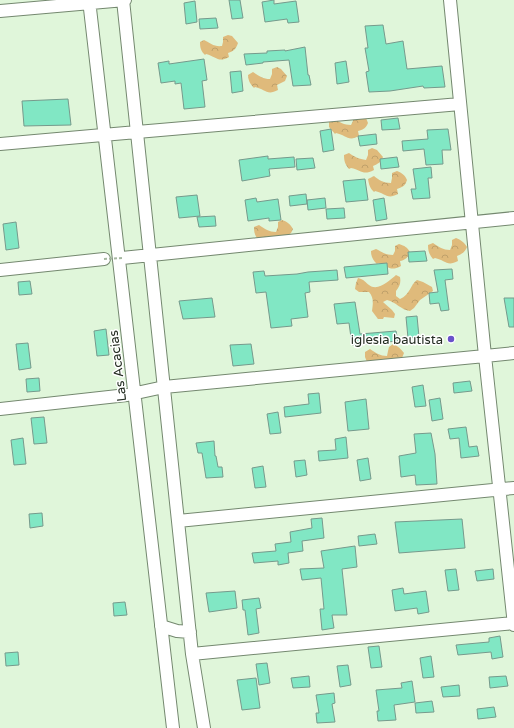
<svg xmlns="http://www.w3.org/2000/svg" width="514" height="728" font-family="'Varela Round',sans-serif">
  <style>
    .forest { fill: url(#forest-crowns) }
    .building { fill: #81e7c4; stroke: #769a8c }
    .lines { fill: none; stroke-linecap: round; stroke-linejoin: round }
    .minor-casing { stroke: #74886f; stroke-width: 14 }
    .minor { stroke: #fff; stroke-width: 12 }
    .path-bridge { stroke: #a5b7a0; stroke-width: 2; stroke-dasharray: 3 2; stroke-linecap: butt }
    .poi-dot { fill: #6951ca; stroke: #fff; stroke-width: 1.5 }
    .labels { text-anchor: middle; stroke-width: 3; stroke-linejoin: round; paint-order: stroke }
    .poi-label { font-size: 13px; fill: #242d22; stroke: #fff; text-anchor: end }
    .street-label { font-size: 13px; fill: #242d22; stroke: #fff }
  </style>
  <defs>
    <pattern id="forest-crowns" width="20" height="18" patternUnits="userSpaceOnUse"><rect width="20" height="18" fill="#dfba7b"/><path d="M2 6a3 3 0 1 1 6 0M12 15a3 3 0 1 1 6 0" fill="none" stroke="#bfa06a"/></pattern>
  </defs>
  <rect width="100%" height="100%" fill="#e0f6da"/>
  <path class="forest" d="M228 35 232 36 238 43C236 49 234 51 228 53L229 57C218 63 217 57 206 54L205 55C201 51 200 48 200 42L204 40C210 43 214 47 222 46L223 42V37Z
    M277 67 281 69 287 76 285 81 277 85 278 90C267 96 265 89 255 87L254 88C250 84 248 80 248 75L253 72C259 76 263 79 270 79L272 74V69Z
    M362 115 366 118 368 123C366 128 363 130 358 131L359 136C348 142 346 135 336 133L335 134 329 127V121L334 119C340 122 344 125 351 125L353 121V116Z
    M372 148 377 150 383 157C381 162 378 164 373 166L374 170C363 176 361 170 351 168L349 169C345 164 344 161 344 155L349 153C355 157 359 159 366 160L368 155V150Z
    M397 171C402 173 405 175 407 180 405 186 403 187 397 189L398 194C387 200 385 193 375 191L374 192C370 188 369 185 368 179L374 176C379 180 383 183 391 183L392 178V173Z
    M282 220C288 222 290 224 293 229L291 233 287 236 259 240C255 236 254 233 254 227L259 225C265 229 269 232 276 232L278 227V222Z
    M456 238C461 240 464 242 467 247 465 252 462 254 457 256L458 261C447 267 445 260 435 258L433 259C429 254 428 251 428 245L433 243C439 247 443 250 450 250L452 245V240Z
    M399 244C405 246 407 247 410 252 408 258 405 260 400 261L401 266C390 272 388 266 378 263L377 264C373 260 371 257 371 251L376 249C382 252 386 255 393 255L395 251V246Z
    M396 275 400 277C401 283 400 286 396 291V296L400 299C410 295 410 285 417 280L423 282 432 287 433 291 420 300 414 308 410 311C401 310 396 302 387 300L383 302 392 310 395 314 394 318 384 317 383 319H378L372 311C373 303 374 298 369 292H359L355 289 356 283 358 278C365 280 365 282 369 285 378 292 390 280 396 275Z
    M393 344C398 346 401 349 404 353L402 358 398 361 367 362 365 357V352L370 349C376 353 380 356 387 356L388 351 389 347Z"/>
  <path class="building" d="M229 0H240L243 18 232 19Z
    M274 0V4L296 1 299 22 288 23 287 19 265 22 262 2Z
    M195 1 197 22 186 24 184 3Z
    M216 18 218 28 200 29 199 19Z
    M383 25 386 44 403 41 407 69 442 66 445 87 424 88 423 86 390 91 369 92 366 72 369 71 365 48H368L365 26Z
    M305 47 308 75H309L311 85 293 86 289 60 263 62V63L246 65 244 54 267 53V51L285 50V51Z
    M204 59 207 80 202 81 205 107 184 109 181 83 175 84V81L161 83 158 63 169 61V64Z
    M346 61 349 82 337 84 335 63Z
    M241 71 243 91 232 93 230 72Z
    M68 99 71 125 24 126 22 101Z
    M398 118 400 129 382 130 381 120Z
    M331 129 334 150 323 152 320 131Z
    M448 129 451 150H442L443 164 426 165 424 149 403 151 402 141 428 139 427 130Z
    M376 134 377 144 360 146 358 136Z
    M268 156V159L294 157 295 167 269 169 270 176 242 181 239 160Z
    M397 157 399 167 381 169 380 159Z
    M313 158 315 168 297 170 296 159Z
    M431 167 432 178H428L430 198 413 199 411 189H416L413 169Z
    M365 179 368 200 346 202 343 181Z
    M306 194 307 204 290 206 289 196Z
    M197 195 200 216 179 218 176 197Z
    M256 198 257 202 278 199 281 220 269 221V218L248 221 245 200Z
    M325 198 326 208 308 210 307 200Z
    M384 198 387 219 376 221 373 200Z
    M344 208 345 218 327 219 326 209Z
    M215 216 216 226 199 227 197 217Z
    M16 222 19 248 6 250 3 224Z
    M425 251 427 261 409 262 408 252Z
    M387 263 388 274 346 278 344 267Z
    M452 269 453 279 445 280 449 310 441 311 439 303 430 304 429 293 438 292 434 270Z
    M337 270 338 280 309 282 310 292 305 293 308 317 291 319 292 326 271 328 266 292 256 293 253 272 264 271 265 276 297 274 308 272Z
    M30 281 32 294 19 295 18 282Z
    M212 298 215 317 183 319 179 301Z
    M504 298H514V327H509Z
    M355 302 360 334 396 331 398 341 352 345 349 323 337 324 334 304Z
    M417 316 419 337 408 338 406 317Z
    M106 329 109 355 97 356 94 331Z
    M28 343 31 368 19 370 16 344Z
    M251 344 254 364 233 366 230 345Z
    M39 378 40 391 27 392 26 379Z
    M470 381 472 391 454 393 453 383Z
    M423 385 426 406 415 407 412 387Z
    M319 393 321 413 285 417 284 407 309 404 308 394Z
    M440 398 443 419 432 421 429 400Z
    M366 399 369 429 348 431 345 402Z
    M278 412 281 433 270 434 267 414Z
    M44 417 47 443 34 444 31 418Z
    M466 427 469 447 477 446 479 456 461 458 459 438 450 439 448 429Z
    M431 433 435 454 437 484 416 485 415 475 401 477 399 456 416 453 414 434Z
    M346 437 348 458 319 461 318 451 336 450 335 439Z
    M23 438 26 464 14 465 11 440Z
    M214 441 215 456H216L218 467H222L223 477 206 478 202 453H198L196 443Z
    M368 458 371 479 360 481 357 460Z
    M305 460 307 475 296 477 294 461Z
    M263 466 266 487 255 488 252 468Z
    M42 513 43 526 30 528 29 514Z
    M322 518 324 538 302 541 303 551 288 553 289 563 278 565V561L254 563 252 553 276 551 275 544 291 542 290 532 312 528 311 519Z
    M462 519 465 548 399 553 395 522Z
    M375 534 377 544 359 546 358 536Z
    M355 546 357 567 342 569 347 615H332L334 628 322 630 320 609H324L321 578 302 580 300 569 324 568 321 551Z
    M456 569 459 590 448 591 445 570Z
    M493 569 494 579 477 581 475 571Z
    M403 588 404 594 426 591 429 612 418 614 417 608 395 611 392 590Z
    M235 591 237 608 209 612 206 593Z
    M259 598 261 608 256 609 259 633 248 635 245 610H243L242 600Z
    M125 602 127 615 114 616 113 603Z
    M500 636 503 657 492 659 491 652 458 655 456 645 489 642V638Z
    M379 646 382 667 371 668 368 647Z
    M18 652 19 665 6 666 5 653Z
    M431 656 434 677 423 678 420 658Z
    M267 663 270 683 259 685 256 664Z
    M348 665 351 685 340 687 337 666Z
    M309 676 310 687 293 688 291 678Z
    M506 676 508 686 490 688 489 677Z
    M256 678 260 708 242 710 237 680Z
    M412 681 415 702 394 705 396 720 378 721 377 711H379L376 690 402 688 401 683Z
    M459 685 460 696 443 697 441 687Z
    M334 693 335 703 332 704 335 722 317 723 316 713H319L316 695Z
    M432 701 434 712 416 713 415 703Z
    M494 707 496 717 478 719 477 709Z"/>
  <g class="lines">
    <g class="minor-casing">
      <path id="minor" d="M89 0 173 728
        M123 0 192 654 204 728
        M450 0 485 356 514 353
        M0 11 125 0
        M0 144 137 132 460 104
        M122 258 514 218
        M0 270 104 259
        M0 409 127 395 164 387 485 356 514 625
        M178 521 514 488
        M161 626 177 631 190 632
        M192 654 514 623"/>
    </g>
    <use href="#minor" class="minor"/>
    <path class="path-bridge" d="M104 259 122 258"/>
  </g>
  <circle class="poi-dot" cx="451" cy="339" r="4"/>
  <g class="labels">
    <g class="poi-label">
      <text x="443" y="344">iglesia bautista</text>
    </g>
    <g class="street-label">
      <text transform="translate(117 366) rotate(-97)" y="5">Las Acacias</text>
    </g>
  </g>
</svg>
